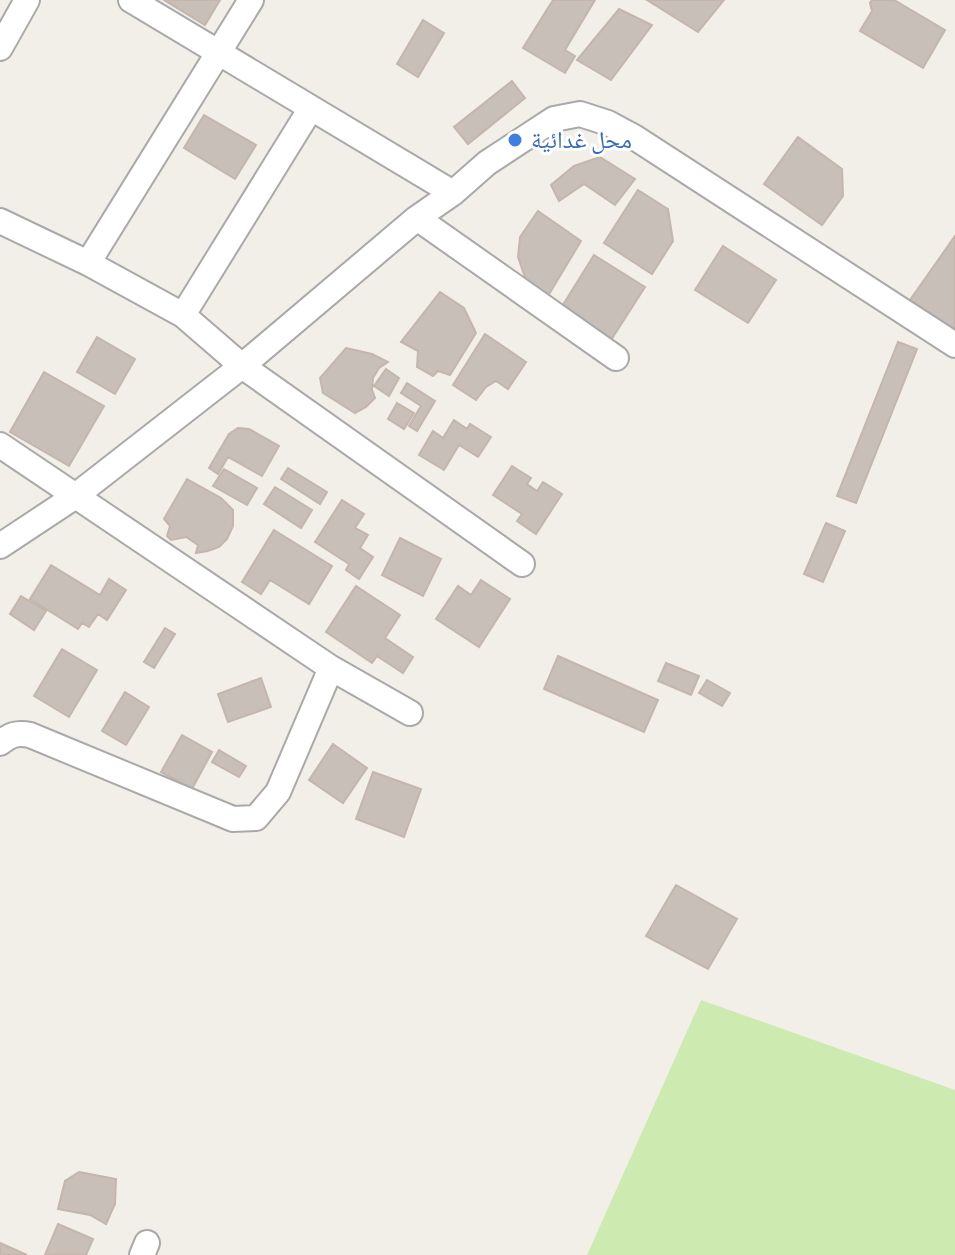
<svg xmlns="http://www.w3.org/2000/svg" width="955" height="1255" font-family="Commissioner,'Noto Naskh Arabic',sans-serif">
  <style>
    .grass { fill: #cdebb0 }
    .building { fill: #c7bfb8; stroke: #c4b6ab; stroke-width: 2 }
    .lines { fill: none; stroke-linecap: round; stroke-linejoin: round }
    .minor-casing { stroke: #a9a9a9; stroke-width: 28 }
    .minor { stroke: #fff; stroke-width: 24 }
    .shop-dot { fill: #3f7fe0; stroke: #fff; stroke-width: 3 }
    .labels { text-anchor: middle; stroke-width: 6; stroke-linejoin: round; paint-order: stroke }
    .shop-label { font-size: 24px; fill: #366cbe; stroke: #fff; text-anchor: start }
  </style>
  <rect width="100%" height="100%" fill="#f2efe9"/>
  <path class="grass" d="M701 1000 955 1090V1255H587Z"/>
  <path class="building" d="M164 0H220L205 25Z
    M553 0H595L565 50 575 56 565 73 523 48Z
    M647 0H724L698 32Z
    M872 0H894L945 30 923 68 860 31 872 11 870 3Z
    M619 9 652 25 611 80 577 60Z
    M423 20 444 33 418 77 397 64Z
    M512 81 525 98 468 144 454 127Z
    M204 115 256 145 235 179 184 148Z
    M798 137 842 169 843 196 822 225 764 184Z
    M600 157 635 179 615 205 584 184 559 201 551 185 574 166Z
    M638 190 668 209 673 241 652 274 604 243Z
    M538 211 581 241 545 301 527 283 518 257 520 237Z
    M955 236V331L910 300Z
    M723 246 776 280 748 323 695 290Z
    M594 255 645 287 611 340 561 308Z
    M440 292 464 308 476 333 450 375 438 371 433 376 417 367 418 351 401 342Z
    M485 334 526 362 508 389 496 381 486 387 476 400 453 385Z
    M97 337 135 359 115 394 77 372Z
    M898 342 917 349 856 503 837 496Z
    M346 348 372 354 388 362 379 368 373 378 372 390 375 398 366 407 355 413 323 393 320 378Z
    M386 369 399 378 389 396 374 386Z
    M44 372 104 406 69 466 10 432Z
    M407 383 435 401 417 431 409 426 421 406 401 393Z
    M397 403 414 413 404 429 388 419Z
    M454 420 467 429 470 424 491 437 478 457 459 445 444 470 419 455 433 431 443 438Z
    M238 428 249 429 279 446 262 476 228 457 218 474 209 468 229 434Z
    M512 466 531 478 527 484 537 491 543 482 562 494 536 534 517 521 522 514 493 495Z
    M288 468 327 492 320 504 281 479Z
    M224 469 257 488 247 505 213 486Z
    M187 479 221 498 233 510V526L227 539 219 547 208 551 196 553 198 545 186 537 171 540 167 536 170 526 164 519Z
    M275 487 312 510 301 528 264 504Z
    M342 500 364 514 355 528 368 535 360 548 373 557 359 579 346 570 349 564 315 542Z
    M826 523 845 531 823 582 804 574Z
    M274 530 332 566 309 604 270 580 261 594 242 582Z
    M400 538 441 559 423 596 382 575Z
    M51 565 100 595 109 579 126 590 107 620 98 614 89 627 82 623 78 629 30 599Z
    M481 580 510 599 479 647 436 619 458 586 471 595Z
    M356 586 400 615 385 638 413 657 403 673 377 656 372 663 326 632Z
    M21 596 46 611 34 630 10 614Z
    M165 628 175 634 154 668 144 662Z
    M62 649 97 670 69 717 34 696Z
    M558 656 658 700 644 732 544 689Z
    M666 663 699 676 691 695 658 681Z
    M261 678 271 707 228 722 218 694Z
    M707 680 730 693 722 706 699 693Z
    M125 692 149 707 126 745 102 731Z
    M182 735 212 752 192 789 161 772Z
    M333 744 367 768 343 803 309 780Z
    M219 750 246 766 239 777 212 762Z
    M373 772 421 789 404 837 356 819Z
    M676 885 737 919 708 969 646 936Z
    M79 1172 116 1179 115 1204 106 1224 90 1215 58 1209 65 1181Z
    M58 1224 93 1239 86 1255H45Z
    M0 1243 27 1255H0Z"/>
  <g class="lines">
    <g class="minor-casing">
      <path id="minor" d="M131 0 453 193
        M0 48 27 0
        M417 218 616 358
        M0 221 88 263 183 315 242 366 522 564
        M88 263 251 0
        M183 315 311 108
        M0 445 331 668 410 713
        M0 546 74 497 242 366 417 218 453 193 487 163 554 119 580 114 608 123 634 137 955 345
        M0 743C10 735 17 732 30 735L233 819 256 818 278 792 331 668
        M142 1255 147 1243"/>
    </g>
    <use href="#minor" class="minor"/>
  </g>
  <circle class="shop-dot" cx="515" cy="140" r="8"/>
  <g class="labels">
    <g class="shop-label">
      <text x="531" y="148">محل غدائية</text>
    </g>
  </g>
</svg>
